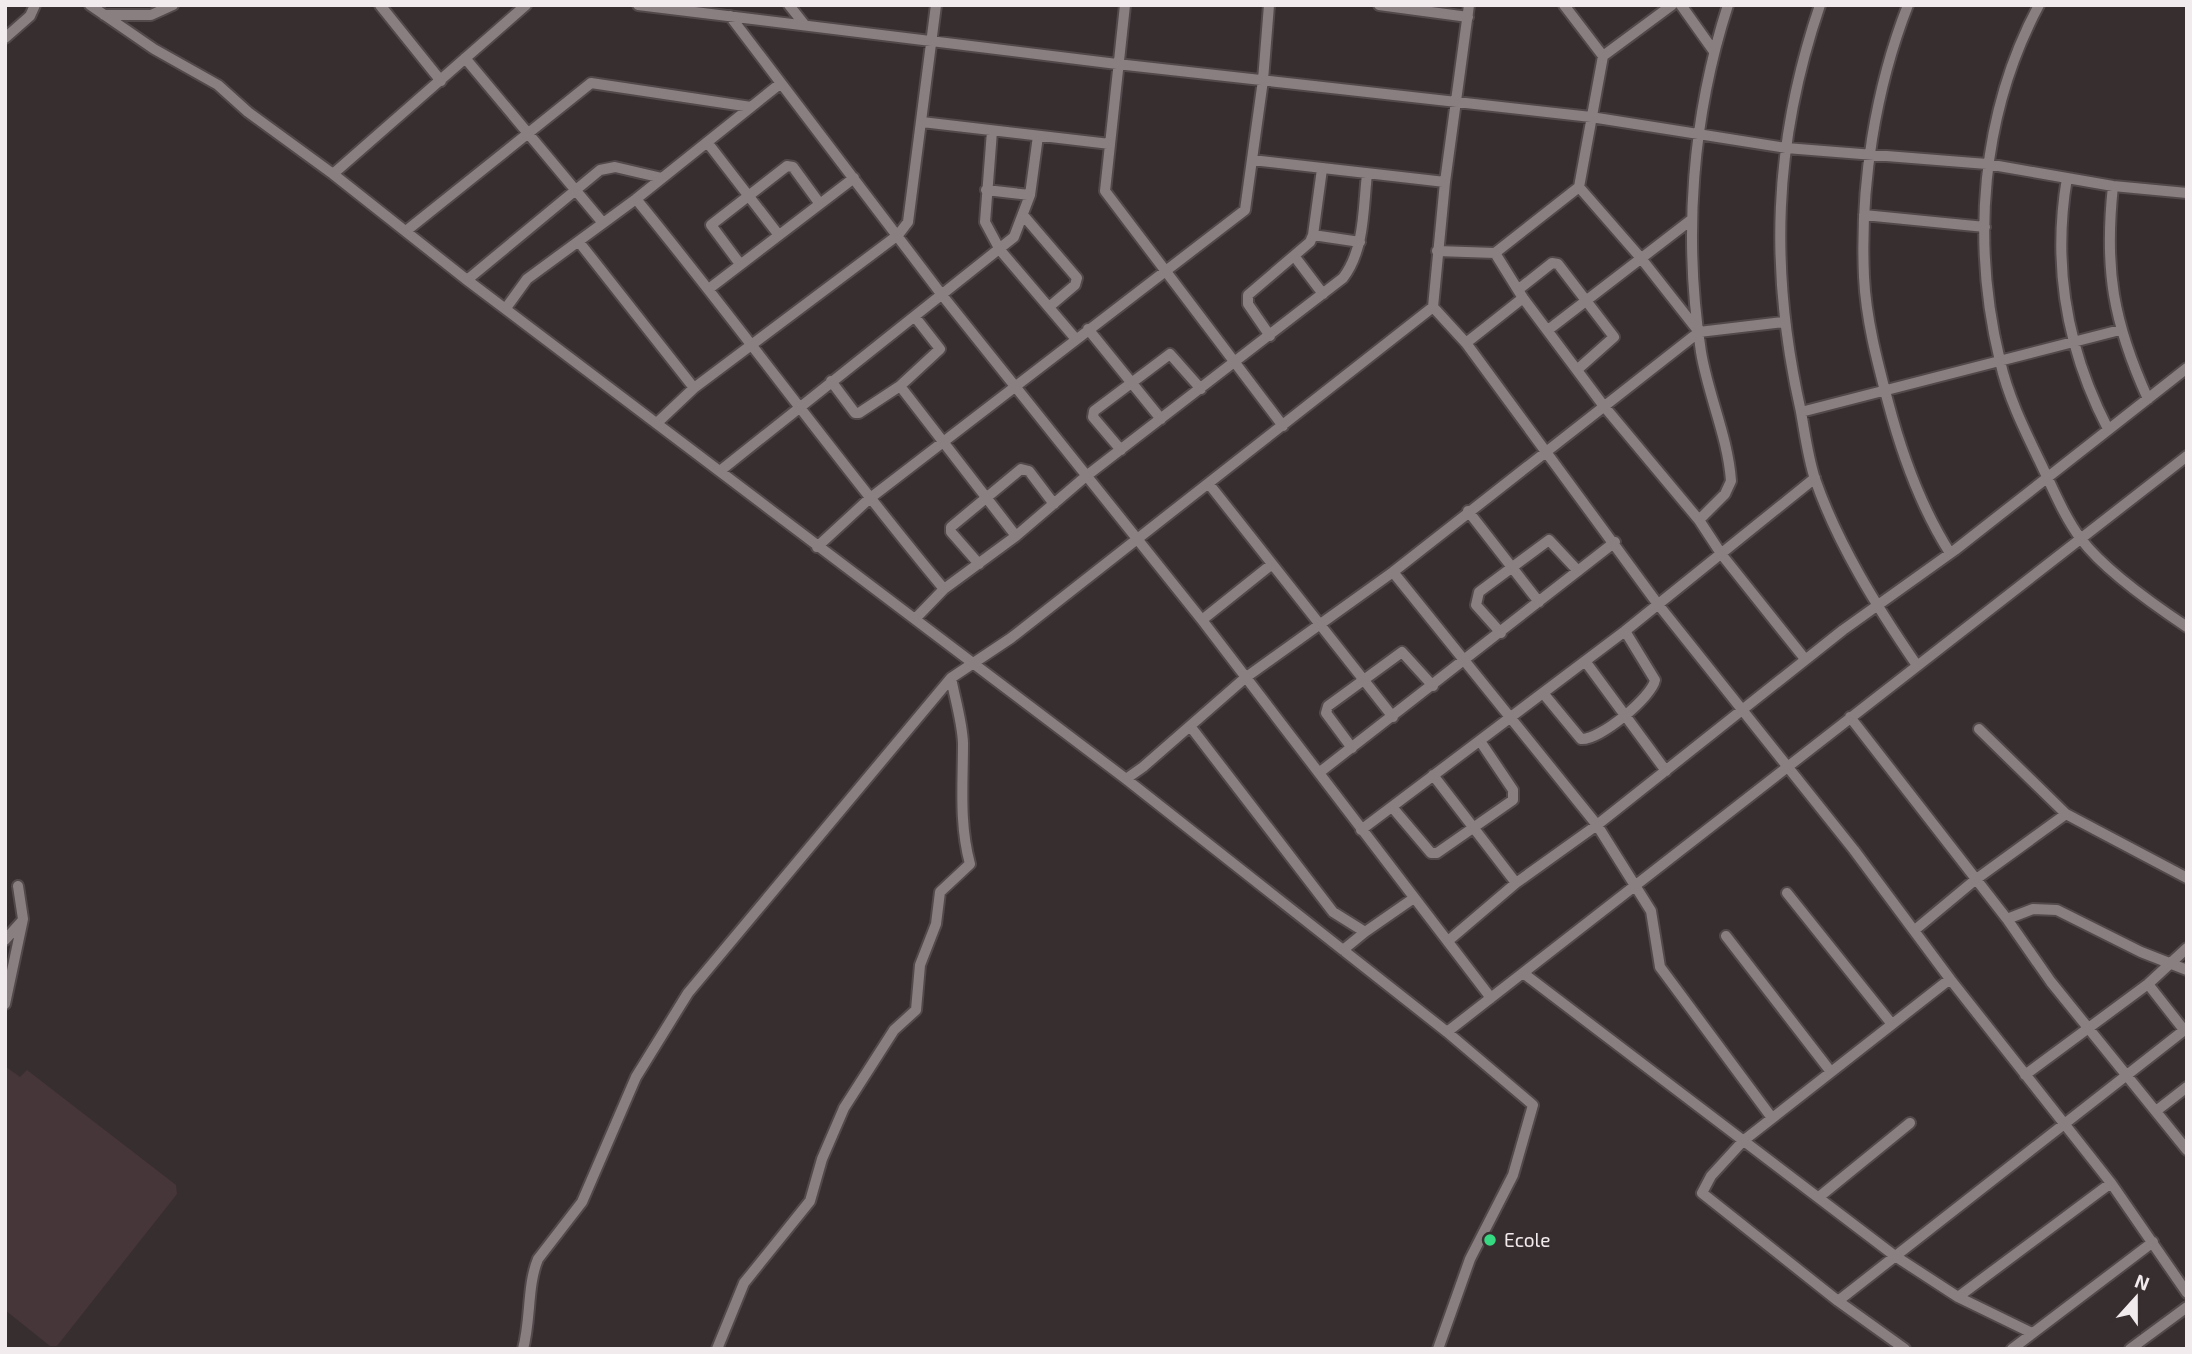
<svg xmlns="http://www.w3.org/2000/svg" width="2192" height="1354" font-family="'Exo 2',sans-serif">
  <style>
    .built { fill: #463539 }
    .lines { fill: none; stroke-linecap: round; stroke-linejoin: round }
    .minor-casing { stroke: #52494b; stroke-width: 14 }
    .minor { stroke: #897e80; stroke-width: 10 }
    .poi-dot { fill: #36d881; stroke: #372e30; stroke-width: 2.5 }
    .labels { text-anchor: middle; stroke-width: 5; stroke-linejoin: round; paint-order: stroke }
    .poi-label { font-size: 19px; fill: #f2ebed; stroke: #372e30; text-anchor: start }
  </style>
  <rect width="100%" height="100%" fill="#372e30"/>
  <path class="built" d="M5 1066 20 1077 27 1070 176 1185 177 1194 57 1346H50L5 1310Z"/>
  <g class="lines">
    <g class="minor-casing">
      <path id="minor" d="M90 5 154 49 218 85 248 112 333 174 467 280 1126 779 1447 1032 1533 1105 1513 1175 1470 1259 1438 1349
        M380 5 441 81
        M638 5 1117 64 1591 117 1786 148 1987 164 2113 186 2187 193
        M789 5 804 24
        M1125 5 1105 191 1283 426
        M1379 5 1468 17
        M1469 5 1445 182 1433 307 1466 343 1657 603 1854 850 1950 979 2111 1183 2187 1293
        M1564 5 1603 56
        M1681 5 1713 50
        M1820 5C1773 143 1769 271 1801 412 1805 434 1808 458 1815 479 1838 545 1877 607 1916 664
        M1908 5C1875 89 1860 186 1864 277 1866 319 1877 361 1888 402 1902 455 1920 506 1950 553
        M2039 5C1981 113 1971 242 2000 361 2008 397 2025 431 2041 464 2053 489 2065 518 2081 539 2105 571 2154 605 2187 627
        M104 15H151L173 5
        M730 16 942 295 1202 620 1491 998
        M5 38 30 16 35 5
        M465 58 603 223
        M922 122 1110 144
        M992 131 985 222 1000 250 1075 338
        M707 142 778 234
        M1252 160 1445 182
        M333 174 526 5
        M2067 178C2052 266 2067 350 2108 429
        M2113 186C2104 269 2113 322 2148 399
        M1579 187 1640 257 1699 332
        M986 190 1030 195
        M636 199C741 327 838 462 944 589
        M1023 215 1077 278 1075 285 1049 307
        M1864 215 1985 227
        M406 231 591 83 751 107
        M1313 235 1360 242
        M579 242 694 388
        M1437 251 1495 253 1579 187 1603 56 1672 5
        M1495 253 1523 298 1603 405 1699 520 1722 555 1805 659
        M1295 257 1323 294
        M740 264 711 225 787 166 793 167 820 204
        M467 280 600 170 615 167 662 178
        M710 288 854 178
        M1519 289 1552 263 1558 264 1614 337 1578 369
        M506 308 527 279 636 199 781 83
        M1088 329 1161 419
        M1548 330 1691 220
        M1270 336 1248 304V295L1310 242 1313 235 1322 169
        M1466 343 1523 298
        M831 381 855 413H859L900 386 940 349 915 317
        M900 386 1016 536
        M1801 412 2120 330
        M658 422 694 388 898 235 908 222 936 5
        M1121 450 1093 417 1094 411 1170 354 1201 389
        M720 471 1014 237 1030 195 1038 136
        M1209 484 1393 717
        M1468 511 1539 602
        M1699 520 1725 494 1731 481C1728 437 1708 395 1701 352 1683 237 1692 116 1728 5
        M817 547 869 499 1245 210 1263 80 1269 5
        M979 564 951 532V527L1021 469 1029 471 1054 504
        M1393 572 1597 825 1651 911 1660 967 1772 1118
        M915 619 944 589 1016 536 1085 477 1343 278C1365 249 1363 209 1367 174
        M1202 620 1271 565
        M1501 633 1476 605 1479 592 1549 540 1578 571
        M1585 661 1666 771
        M1543 693 1581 739C1599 741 1652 697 1655 680L1625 631
        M1850 717 2007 919 2051 982 2187 1150
        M1190 726 1333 912 1365 932 1414 898
        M1979 729 2066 814 2187 878
        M1352 748 1326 713 1328 706 1402 652 1433 686
        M1320 772 1615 542
        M1433 775 1516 883
        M1126 779 1143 767 1245 678 1393 572 1699 332 1783 322
        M1392 807 1431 853H1437L1513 800V790L1480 741
        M1361 830 1625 631 1815 478
        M1787 893 1891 1023
        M2007 919 2033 909 2057 910 2141 952 2187 970
        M1916 929 1975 880 2066 814
        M1726 936 1831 1072
        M5 940 22 921
        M1448 941 1516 883 1597 825 1843 630 1955 550 2187 368
        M1343 950 1365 932
        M1523 973 1895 1256 1958 1297 2032 1333
        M2148 984 2184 1030
        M5 1004 23 919 18 886
        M1447 1032 2187 456
        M2025 1075 2148 984 2187 948
        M2156 1111 2187 1087
        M1819 1197 1910 1123
        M1958 1297 2111 1183
        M1838 1301 2187 1028
        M523 1349C531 1320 527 1285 538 1259L582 1202 636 1077 688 993 951 678 1011 638 1433 307
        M717 1349 744 1283 810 1201 822 1159 844 1108 894 1030 916 1010 920 965 936 924 940 892 970 864C959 823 963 784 963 743 962 721 955 699 951 678
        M1905 1349 1838 1301 1702 1193 1711 1176 1743 1141 1950 979
        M2012 1349 2153 1242
        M2130 1349 2187 1307"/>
    </g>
    <use href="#minor" class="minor"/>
  </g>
  <circle class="poi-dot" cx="1490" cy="1240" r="7"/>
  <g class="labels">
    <g class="poi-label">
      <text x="1504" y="1247">Ecole</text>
    </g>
  </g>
  <rect width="2192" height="1354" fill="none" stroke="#f2ebed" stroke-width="14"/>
  <g transform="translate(2136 1298) rotate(21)" stroke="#372e30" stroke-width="5" paint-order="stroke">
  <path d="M0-5L12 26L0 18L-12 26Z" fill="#f2ebed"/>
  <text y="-10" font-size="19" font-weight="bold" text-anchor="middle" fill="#f2ebed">N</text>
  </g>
</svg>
